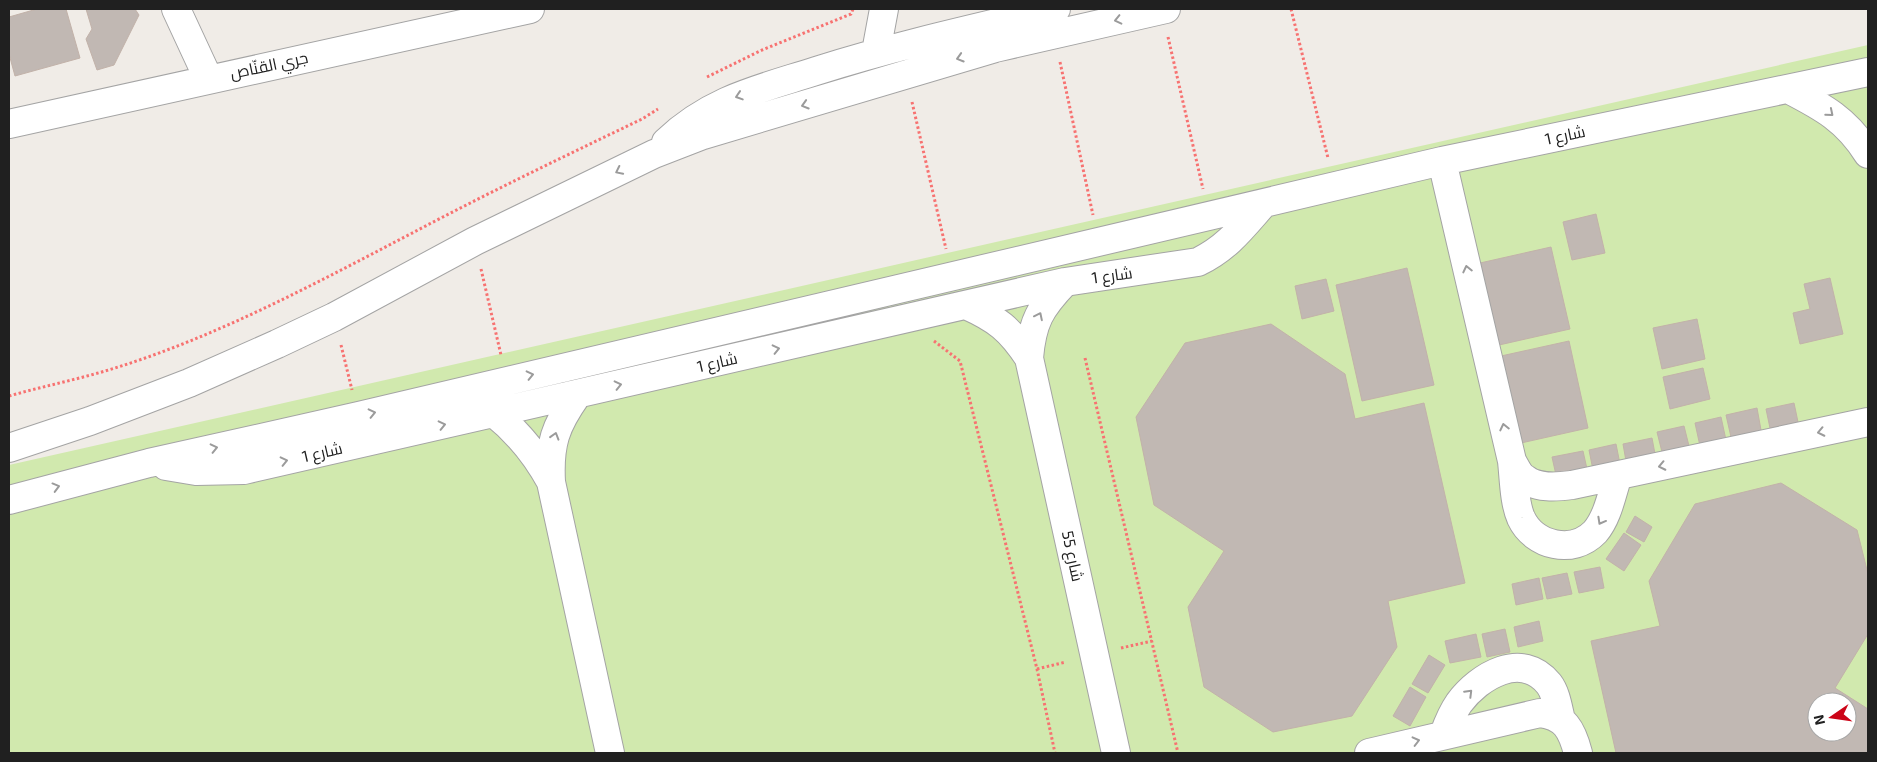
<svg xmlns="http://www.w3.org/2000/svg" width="1877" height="762" font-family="'Exo 2',Cairo,sans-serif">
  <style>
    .grass { fill: #d1e9ae; fill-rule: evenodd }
    .building { fill: #c1b8b3; stroke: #c2b2a9; fill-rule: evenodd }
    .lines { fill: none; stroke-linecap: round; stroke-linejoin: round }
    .minor-casing { stroke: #a4a4a4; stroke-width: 30 }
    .path { stroke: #f77271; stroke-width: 3; stroke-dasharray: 2.5 2.5; stroke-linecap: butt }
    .minor { stroke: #fff; stroke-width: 28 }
    .oneway { stroke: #9b9b9b }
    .labels { text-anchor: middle; stroke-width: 4; stroke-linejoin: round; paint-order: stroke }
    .street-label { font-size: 16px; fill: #202020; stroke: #fff }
  </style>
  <rect width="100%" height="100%" fill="#f0ece7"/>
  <path class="grass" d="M1868 45V753H9V465ZM1817 702H1847V732H1817Z"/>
  <path class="building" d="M37 9H66L80 58 15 76 9 54V17Z
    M86 9H135L139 15 114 65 97 70 86 39 92 29Z
    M1596 214 1605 253 1572 260 1563 222Z
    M1551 247 1570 329 1499 345 1480 263Z
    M1407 268 1434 385 1362 401 1336 285Z
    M1830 278 1843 334 1800 344 1793 313 1810 309 1804 284Z
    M1326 279 1334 311 1302 319 1295 286Z
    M1697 319 1705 359 1662 369 1653 328Z
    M1271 324 1345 374 1355 419 1424 403 1465 583 1388 601 1397 647 1352 716 1273 732 1204 687 1188 607 1224 551 1154 505 1136 417 1185 343Z
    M1569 341 1588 428 1521 443 1501 356Z
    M1703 368 1710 399 1670 409 1663 377Z
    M1794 403 1798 422 1770 428 1766 409Z
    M1757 408 1761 430 1731 437 1726 415Z
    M1721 417 1726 440 1700 446 1695 423Z
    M1684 426 1689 446 1662 452 1657 432Z
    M1652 438 1655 454 1626 461 1623 444Z
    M1616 444 1620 464 1593 470 1589 450Z
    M1583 451 1587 469 1556 475 1552 457Z
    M1781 483 1857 530 1868 574V634L1835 688 1868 709V753H1616L1591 641 1660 626 1649 581 1695 504ZM1817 702H1847V732H1817Z
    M1635 516 1652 527 1644 542 1626 532Z
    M1624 533 1641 545 1624 571 1606 559Z
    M1600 567 1604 588 1579 593 1574 572Z
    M1567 573 1572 594 1547 599 1542 578Z
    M1539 578 1543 599 1516 605 1512 584Z
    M1539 621 1543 641 1518 647 1514 627Z
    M1505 629 1510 652 1487 657 1482 634Z
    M1476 634 1481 657 1450 663 1445 641Z
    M1429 655 1445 665 1428 693 1412 684Z
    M1410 687 1426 697 1410 726 1393 716Z"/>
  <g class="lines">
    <g class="minor-casing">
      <path id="minor" d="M176 9 208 78
        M876 52 884 9
        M1788 89C1823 107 1847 120 1868 154
        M9 124 530 9
        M666 142C711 99 760 89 816 71 895 46 976 28 1056 9
        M1442 161 1512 461C1515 466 1519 475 1524 478 1537 489 1557 487 1572 485L1868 422
        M1065 282C1040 308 1032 322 1029 358L1116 753
        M966 305C997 319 1010 329 1029 358
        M577 395C555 426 549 444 551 482L610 753
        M494 413C519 433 536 454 551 482
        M9 448 90 421 189 383 277 344 334 317 475 241 654 154 703 135 995 48 1166 9
        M1512 461C1514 479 1514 502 1521 518 1534 546 1573 555 1595 532 1608 517 1612 493 1618 475
        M166 466 196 471 244 470 1065 282 1198 262C1227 248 1242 228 1263 204
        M9 500 149 463 359 416 1442 161 1868 72
        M1444 734C1448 723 1452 713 1459 703 1479 676 1522 650 1549 684 1556 693 1558 708 1561 720
        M1369 753 1540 713C1565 716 1572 730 1578 753"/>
    </g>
    <path class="path" d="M1291 9 1328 158
      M1168 37 1203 189
      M1060 62 1093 215
      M707 77 762 50 851 14 853 9
      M912 102 946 249
      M481 269 501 355
      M934 341 960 361 1037 669 1055 753
      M341 345 352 390
      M1085 358 1178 753
      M9 396C44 386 80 379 115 368 221 335 320 281 418 230 492 191 567 155 642 119L658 109
      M1121 648 1152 641
      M1037 669 1066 662"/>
    <use href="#minor" class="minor"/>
  </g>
  <defs><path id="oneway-chevron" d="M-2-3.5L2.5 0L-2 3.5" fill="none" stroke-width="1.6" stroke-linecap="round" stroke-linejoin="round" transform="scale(1.25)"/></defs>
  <g class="oneway">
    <use href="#oneway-chevron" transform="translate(1118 20) rotate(167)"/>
    <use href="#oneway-chevron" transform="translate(960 58) rotate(163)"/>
    <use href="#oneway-chevron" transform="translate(739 96) rotate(162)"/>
    <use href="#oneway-chevron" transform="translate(805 105) rotate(163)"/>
    <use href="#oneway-chevron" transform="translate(1830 113) rotate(40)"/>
    <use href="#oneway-chevron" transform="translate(619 171) rotate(154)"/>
    <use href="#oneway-chevron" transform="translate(1467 269) rotate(-103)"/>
    <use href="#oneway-chevron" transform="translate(1039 316) rotate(-64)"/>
    <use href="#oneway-chevron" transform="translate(776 349) rotate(-13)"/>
    <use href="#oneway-chevron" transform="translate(530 375) rotate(-13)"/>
    <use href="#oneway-chevron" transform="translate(618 385) rotate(-13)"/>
    <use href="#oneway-chevron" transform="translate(372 413) rotate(-13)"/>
    <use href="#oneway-chevron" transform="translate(442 425) rotate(-13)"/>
    <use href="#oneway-chevron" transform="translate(1504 427) rotate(-103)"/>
    <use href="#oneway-chevron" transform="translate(1821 432) rotate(168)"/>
    <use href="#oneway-chevron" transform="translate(555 436) rotate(-73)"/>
    <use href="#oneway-chevron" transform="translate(214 448) rotate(-13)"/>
    <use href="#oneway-chevron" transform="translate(284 461) rotate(-13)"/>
    <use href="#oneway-chevron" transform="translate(1662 466) rotate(168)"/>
    <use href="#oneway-chevron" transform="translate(56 487) rotate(-15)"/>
    <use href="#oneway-chevron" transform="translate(1601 521) rotate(119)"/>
    <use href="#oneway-chevron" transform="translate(1469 693) rotate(-45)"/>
    <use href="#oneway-chevron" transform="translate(1416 741) rotate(-14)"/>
  </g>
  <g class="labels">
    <g class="street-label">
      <text transform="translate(269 65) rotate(-12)" y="6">جري القنّاص</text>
      <text transform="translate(1565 135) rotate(-12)" y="6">شارع 1</text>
      <text transform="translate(1112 275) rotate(-8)" y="6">شارع 1</text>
      <text transform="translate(717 362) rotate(-13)" y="6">شارع 1</text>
      <text transform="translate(322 452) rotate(-13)" y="6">شارع 1</text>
      <text transform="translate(1073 556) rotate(78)" y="6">شارع 55</text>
    </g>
  </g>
  <rect width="1877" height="762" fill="none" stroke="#202020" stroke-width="20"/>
  <g transform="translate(1832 717) rotate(257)"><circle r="24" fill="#ffffff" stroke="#a6a6a6"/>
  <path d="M0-4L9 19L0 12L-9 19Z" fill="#cc0417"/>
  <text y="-8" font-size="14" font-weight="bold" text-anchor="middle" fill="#202020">N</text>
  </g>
</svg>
